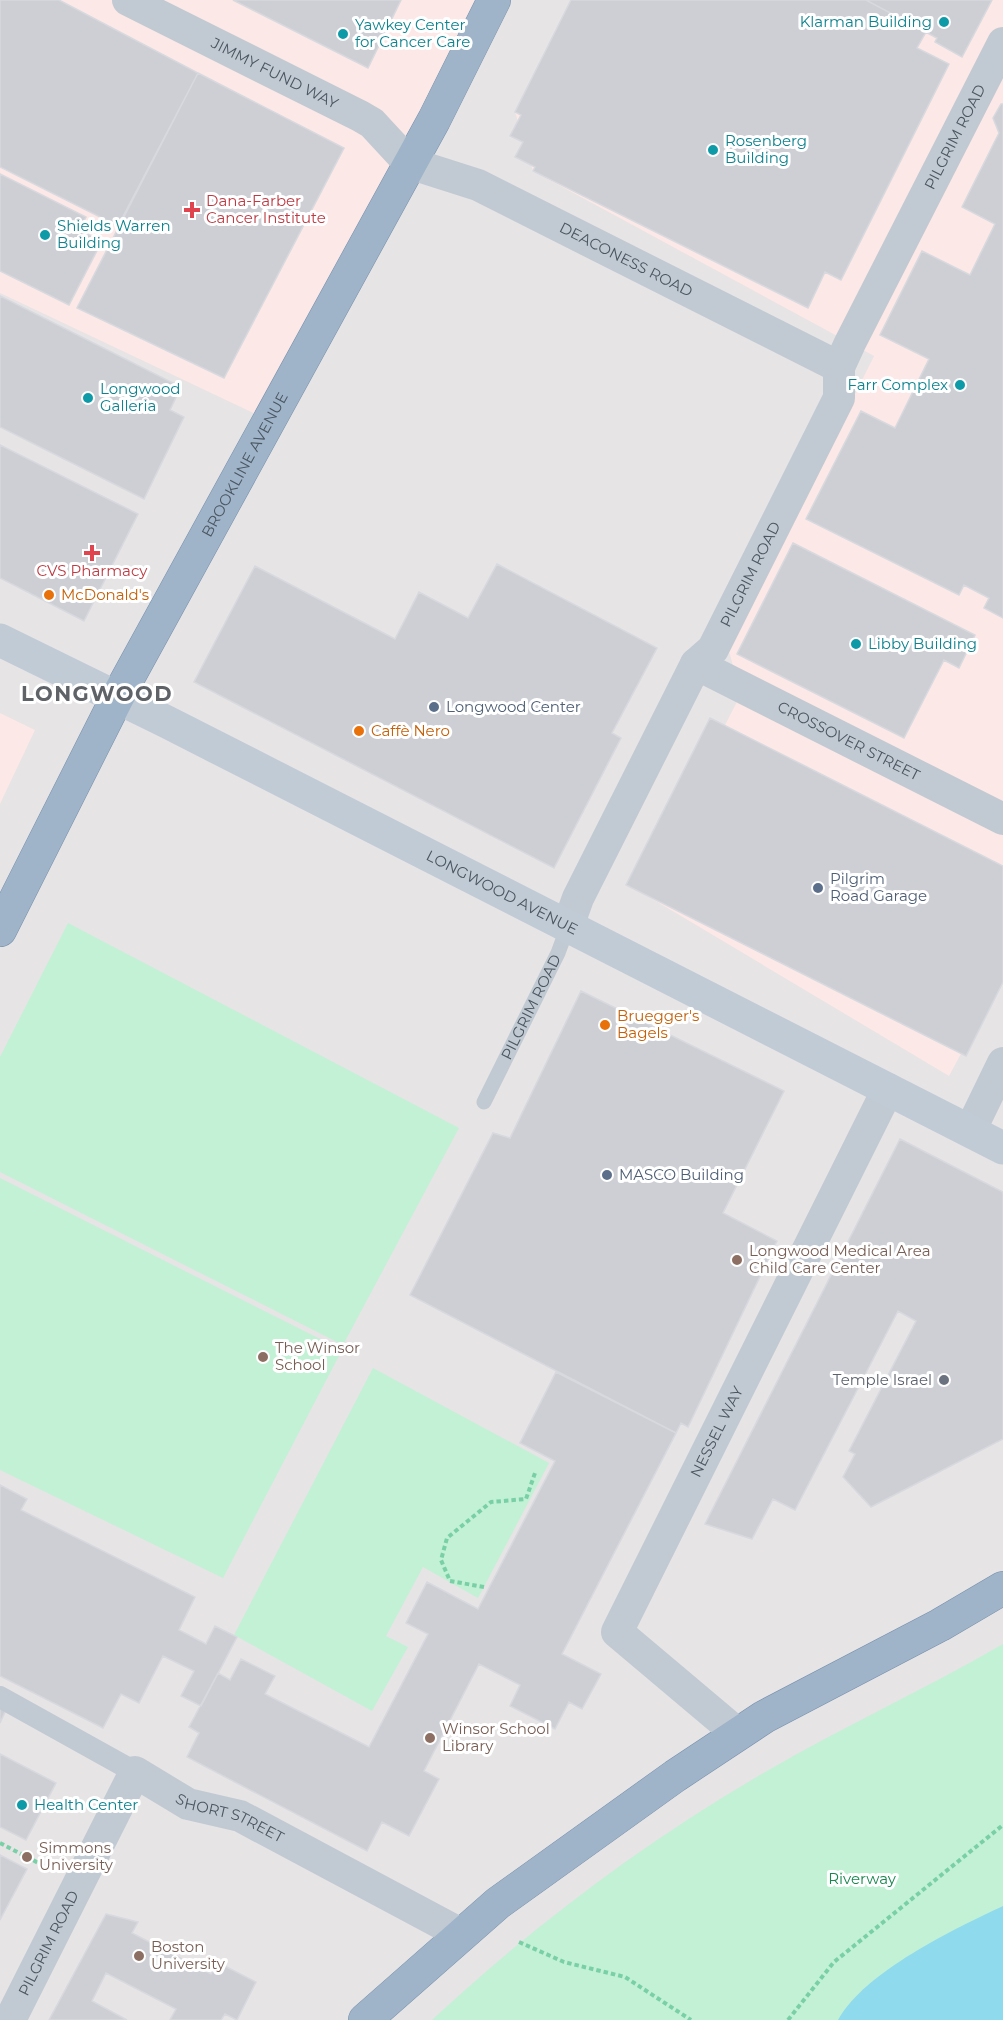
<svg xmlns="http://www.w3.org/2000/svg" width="1003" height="2020" font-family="Montserrat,sans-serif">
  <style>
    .education { fill: #e6e4e5 }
    .medical { fill: #fce8e6 }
    .green { fill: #c3f1d5 }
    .water { fill: #90daee }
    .building { fill: #cdcfd5; stroke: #d7d9de; stroke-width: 1.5 }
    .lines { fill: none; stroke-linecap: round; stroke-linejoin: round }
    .trunk-casing { stroke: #7690ad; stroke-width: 34 }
    .path { stroke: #7ad0a6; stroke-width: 4; stroke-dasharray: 4.5 3; stroke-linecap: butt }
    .service { stroke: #c1cad2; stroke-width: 15 }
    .pedestrian { stroke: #c1cad2; stroke-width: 22 }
    .minor { stroke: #c1cad2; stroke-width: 32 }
    .secondary { stroke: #c1cbd6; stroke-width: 33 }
    .trunk { stroke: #9fb4c9; stroke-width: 33 }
    .culture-dot { fill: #0f9aa8; stroke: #fff; stroke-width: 2 }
    .health-dot { fill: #e0444e; stroke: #fff; stroke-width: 2 }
    .food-dot { fill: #e8710a; stroke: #fff; stroke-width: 2 }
    .service-dot { fill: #5c6f8a; stroke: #fff; stroke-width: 2 }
    .education-dot { fill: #8d6e63; stroke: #fff; stroke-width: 2 }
    .worship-dot { fill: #6b7280; stroke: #fff; stroke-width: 2 }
    .labels { text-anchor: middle; stroke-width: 6; stroke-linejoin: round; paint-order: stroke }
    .culture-label { font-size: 15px; fill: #0d838f; stroke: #fff; text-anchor: start }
    .street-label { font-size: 15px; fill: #4a5661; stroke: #fff }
    .health-label { font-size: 15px; fill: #be3a42; stroke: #fff; text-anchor: start }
    .food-label { font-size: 15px; fill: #c56008; stroke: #fff; text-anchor: start }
    .service-label { font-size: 15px; fill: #4e5e75; stroke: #fff; text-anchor: start }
    .education-label { font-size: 15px; fill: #785e54; stroke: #fff; text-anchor: start }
    .worship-label { font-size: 15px; fill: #5b616d; stroke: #fff; text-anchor: end }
    .park-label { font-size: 15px; fill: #17864f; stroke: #fff }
    .district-label { font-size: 21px; font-weight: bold; letter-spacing: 1.5px; fill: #5f6368; stroke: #fff }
  </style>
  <rect width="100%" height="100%" fill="#f5f3f3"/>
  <path class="education" d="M0 0H1003V1983L948 2020H0Z"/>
  <path class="medical" d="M0 0H494L268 420 0 293Z
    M571 0H1003V976L949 1076 639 891 741 694 728 648 874 356 533 171 515 112Z
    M0 713 35 730 0 804Z"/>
  <path class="green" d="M68 923 459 1128 343 1345 0 1172V1057Z
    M0 1178 342 1350 223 1578 0 1470Z
    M373 1368 549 1463 478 1598 423 1567 386 1636 408 1647 372 1711 234 1635Z
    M1003 1644V2020H432C534 1925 646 1841 767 1771 844 1726 926 1689 1003 1644Z"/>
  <path class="water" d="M1003 1906V2020H838C864 1972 954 1929 1003 1906Z"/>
  <path class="building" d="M0 0H59L198 73 118 226 0 167Z
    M233 0H401L368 68Z
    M571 0H866L926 32 917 48 949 64 841 280 825 272 808 308 533 171 535 167 515 157 523 142 510 136 521 115 515 112Z
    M866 0H992L962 57 935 42 937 38Z
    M198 73 344 148 224 378 77 308Z
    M1001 104H1003V618L984 608 989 598 964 585 959 595 806 519 861 411 895 428 929 359 880 335 922 251 970 275 995 224 962 207 999 133 993 118Z
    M0 174 86 217 79 230 102 241 69 305 0 271Z
    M0 296 181 387 170 410 184 417 144 499 0 427Z
    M0 445 138 514 84 621 0 578Z
    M793 543 975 635 959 668 944 660 904 738 737 654Z
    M497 564 657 648 612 733 621 738 554 868 194 682 255 566 395 639 419 592 468 618Z
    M710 718 1003 866V982L966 1056 626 885Z
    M581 991 784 1091 723 1213 777 1241 688 1427 681 1423 676 1433 410 1295 493 1133 510 1138Z
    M900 1139 1003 1192V1439L871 1507 843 1477 855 1454 849 1451 916 1321 898 1311 795 1510 773 1499 752 1539 705 1524Z
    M556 1372 676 1433 562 1654 601 1674 582 1709 569 1702 555 1729 510 1706 520 1685 479 1664 424 1771 439 1779 409 1836 382 1822 367 1851 187 1757 199 1733 189 1727 218 1673 230 1680 241 1659 275 1676 265 1694 369 1747 428 1634 406 1623 427 1582 478 1609 555 1461 520 1443Z
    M0 1485 27 1499 21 1510 195 1597 179 1630 206 1644 215 1626 237 1637 201 1706 181 1696 194 1671 163 1656 139 1703 121 1694 103 1728 0 1676Z
    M0 1701 5 1712 0 1723Z
    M0 1754 56 1783 26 1840 0 1827Z
    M0 1855 27 1869 0 1920Z
    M106 1914 138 1922 132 1933 211 1974 217 1962 256 1982 237 2020 225 2014 221 2020H170L176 2009 106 1973 92 2001 127 2020H49Z"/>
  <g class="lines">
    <g class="trunk-casing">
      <g id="trunk">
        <path id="s8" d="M0 930 117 698 434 120 494 0"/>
        <path d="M365 2020 498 1903 675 1776 764 1717 940 1625 1003 1588"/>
      </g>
    </g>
    <path class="path" d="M484 1587 450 1581 441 1560 447 1538 491 1502 526 1499 535 1473
      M0 1843 52 1870
      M519 1942 564 1962 625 1977 691 2020
      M788 2020 834 1962 1003 1825"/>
    <path class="service" id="s1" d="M484 1102 558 953 568 926"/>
    <path class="pedestrian" d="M0 1697 135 1772"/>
    <g class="minor">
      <path id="s2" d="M128 0 360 116 372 123 409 163 478 185 839 367"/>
      <path id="s3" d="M696 664 1003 819"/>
      <path id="s4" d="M568 926 578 898 696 664 713 649 839 398V367L850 343 1003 43"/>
      <path d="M970 1131 1003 1063"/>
      <path id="s5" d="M738 1734 617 1632 888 1089"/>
      <path id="s6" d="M10 2020 135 1772 188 1804 240 1816 461 1934"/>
    </g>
    <path class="secondary" id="s7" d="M0 640 167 722 1003 1148"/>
    <use href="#trunk" class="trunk"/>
  </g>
  <g class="culture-dot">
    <circle cx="944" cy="22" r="6"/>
    <circle cx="343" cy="34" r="6"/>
    <circle cx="713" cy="150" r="6"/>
    <circle cx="45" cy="235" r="6"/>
    <circle cx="960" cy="385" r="6"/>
    <circle cx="88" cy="398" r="6"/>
    <circle cx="856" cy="644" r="6"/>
    <circle cx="22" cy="1805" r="6"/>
  </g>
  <g class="health-dot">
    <path d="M189 201h6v6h6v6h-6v6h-6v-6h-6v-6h6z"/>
    <path d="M89 544h6v6h6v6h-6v6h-6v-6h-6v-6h6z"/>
  </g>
  <g class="food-dot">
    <circle cx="49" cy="595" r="6"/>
    <circle cx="359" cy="731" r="6"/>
    <circle cx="605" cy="1025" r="6"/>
  </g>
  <g class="service-dot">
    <circle cx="434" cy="707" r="6"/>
    <circle cx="818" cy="888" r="6"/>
    <circle cx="607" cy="1175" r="6"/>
  </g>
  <g class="education-dot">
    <circle cx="737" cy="1260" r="6"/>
    <circle cx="263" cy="1357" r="6"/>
    <circle cx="430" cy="1738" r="6"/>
    <circle cx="27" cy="1857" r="6"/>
    <circle cx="139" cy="1956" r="6"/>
  </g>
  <circle class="worship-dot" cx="944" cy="1380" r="6"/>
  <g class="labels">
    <g class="culture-label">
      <text x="932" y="27" text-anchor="end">Klarman Building</text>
      <text x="355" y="30">Yawkey Center<tspan x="355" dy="17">for Cancer Care</tspan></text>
      <text x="725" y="146">Rosenberg<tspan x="725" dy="17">Building</tspan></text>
      <text x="57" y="231">Shields Warren<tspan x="57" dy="17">Building</tspan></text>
      <text x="948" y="390" text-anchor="end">Farr Complex</text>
      <text x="100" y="394">Longwood<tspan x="100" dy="17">Galleria</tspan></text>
      <text x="868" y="649">Libby Building</text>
      <text x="34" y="1810">Health Center</text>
    </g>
    <g class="street-label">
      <text dy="5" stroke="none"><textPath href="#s2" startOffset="164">JIMMY FUND WAY</textPath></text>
      <text dy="5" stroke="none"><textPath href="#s4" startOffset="884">PILGRIM ROAD</textPath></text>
      <text dy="5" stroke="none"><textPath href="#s2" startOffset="566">DEACONESS ROAD</textPath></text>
      <text dy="5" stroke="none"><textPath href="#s8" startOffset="526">BROOKLINE AVENUE</textPath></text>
      <text dy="5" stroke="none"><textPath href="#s4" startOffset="398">PILGRIM ROAD</textPath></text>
      <text dy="5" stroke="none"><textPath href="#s3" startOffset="171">CROSSOVER STREET</textPath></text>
      <text dy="5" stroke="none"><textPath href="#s7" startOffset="562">LONGWOOD AVENUE</textPath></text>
      <text dy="5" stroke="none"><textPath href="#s1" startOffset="106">PILGRIM ROAD</textPath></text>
      <text dy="5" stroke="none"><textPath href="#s5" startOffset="382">NESSEL WAY</textPath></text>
      <text dy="5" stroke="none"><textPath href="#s6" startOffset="384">SHORT STREET</textPath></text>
      <text dy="5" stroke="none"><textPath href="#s6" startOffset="86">PILGRIM ROAD</textPath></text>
    </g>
    <g class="health-label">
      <text x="206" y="206">Dana-Farber<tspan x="206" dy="17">Cancer Institute</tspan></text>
      <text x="92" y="576" text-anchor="middle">CVS Pharmacy</text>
    </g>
    <g class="food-label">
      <text x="61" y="600">McDonald's</text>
      <text x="371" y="736">Caffè Nero</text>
      <text x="617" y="1021">Bruegger's<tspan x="617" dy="17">Bagels</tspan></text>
    </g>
    <g class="service-label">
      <text x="446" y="712">Longwood Center</text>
      <text x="830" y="884">Pilgrim<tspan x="830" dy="17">Road Garage</tspan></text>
      <text x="619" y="1180">MASCO Building</text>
    </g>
    <g class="education-label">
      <text x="749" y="1256">Longwood Medical Area<tspan x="749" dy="17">Child Care Center</tspan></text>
      <text x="275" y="1353">The Winsor<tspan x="275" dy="17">School</tspan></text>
      <text x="442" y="1734">Winsor School<tspan x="442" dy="17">Library</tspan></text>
      <text x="39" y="1853">Simmons<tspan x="39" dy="17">University</tspan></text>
      <text x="151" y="1952">Boston<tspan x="151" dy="17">University</tspan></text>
    </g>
    <g class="worship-label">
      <text x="932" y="1385">Temple Israel</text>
    </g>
    <g class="park-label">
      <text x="862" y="1884">Riverway</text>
    </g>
    <g class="district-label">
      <text x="97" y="701">LONGWOOD</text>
    </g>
  </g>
</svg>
